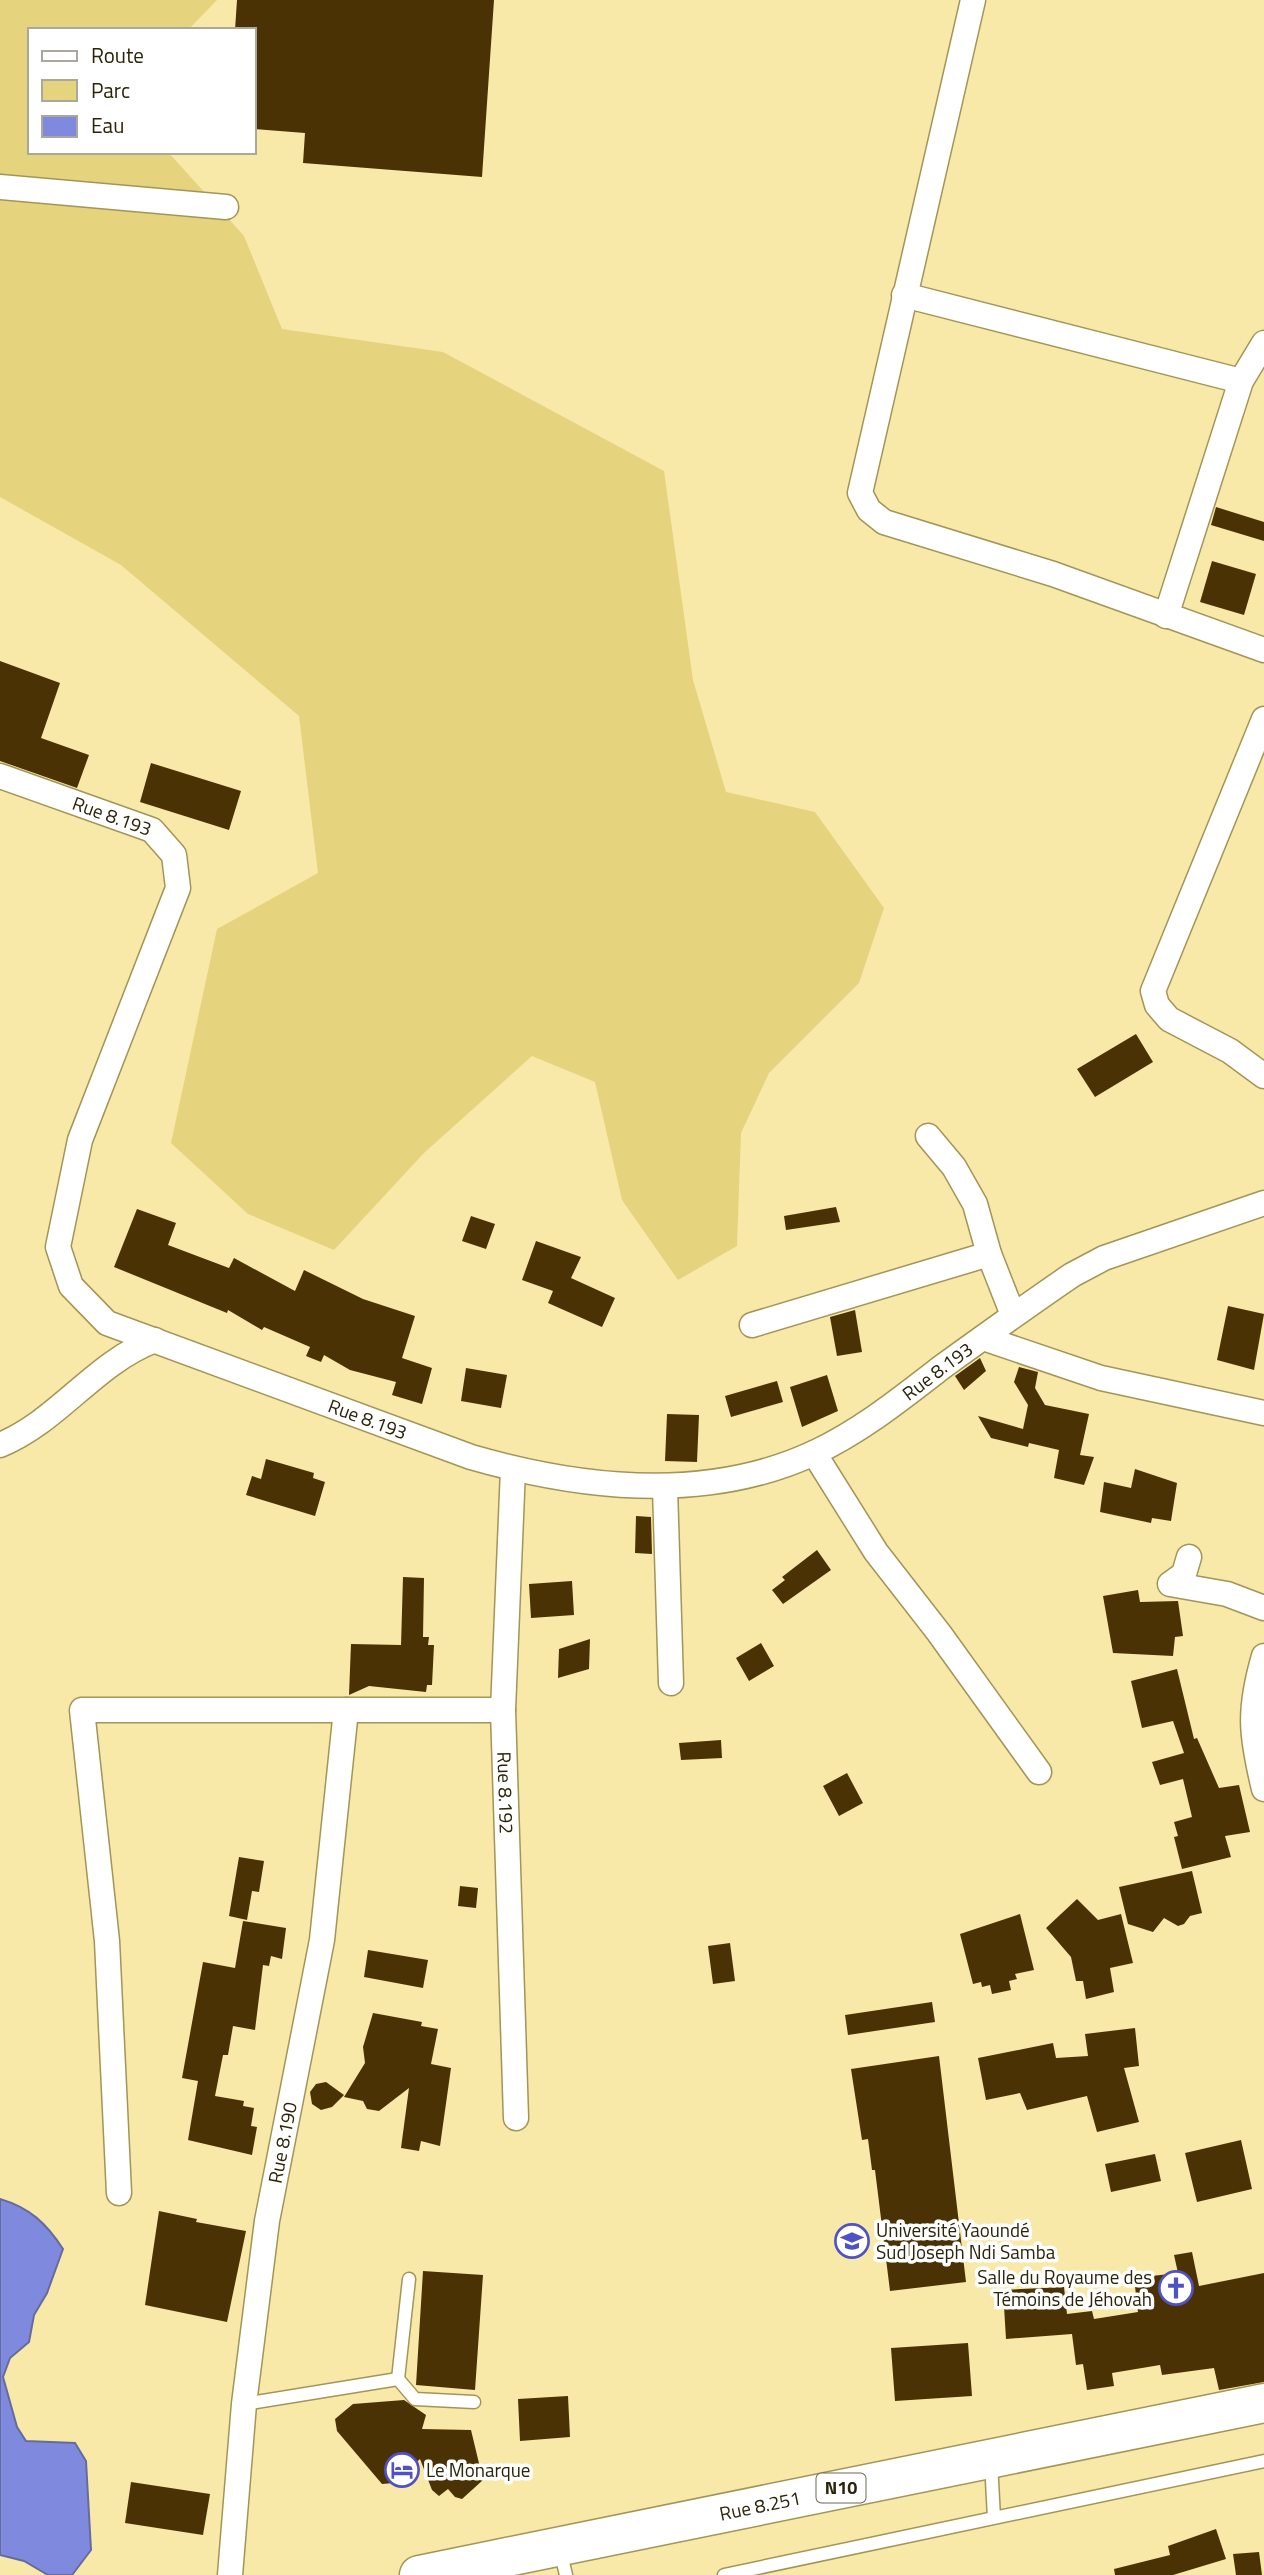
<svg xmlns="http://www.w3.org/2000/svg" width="1264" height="2575" font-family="'Titillium Web',sans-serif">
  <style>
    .green { fill: #e6d37e }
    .water { fill: #7f8ade; stroke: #666b9e; stroke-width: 2 }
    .building { fill: #4b3205 }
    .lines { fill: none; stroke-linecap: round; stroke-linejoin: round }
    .lane-casing { stroke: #a39557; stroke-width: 15 }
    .street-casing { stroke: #a39557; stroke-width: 27 }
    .highway-casing { stroke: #a39557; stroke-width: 41 }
    .lane { stroke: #fff; stroke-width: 12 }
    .street { stroke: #fff; stroke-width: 24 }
    .highway { stroke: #fff; stroke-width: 38 }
    .labels { text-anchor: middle; stroke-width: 7; stroke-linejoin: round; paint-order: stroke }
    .shield { fill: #fff; stroke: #6a6654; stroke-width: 2 }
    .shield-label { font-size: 18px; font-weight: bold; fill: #2a240a }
    .street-label { font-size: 19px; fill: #2a240a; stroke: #fff }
    .poi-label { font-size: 19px; fill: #2a240a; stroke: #fff; text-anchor: start }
  </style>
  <rect width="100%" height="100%" fill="#f8e9a9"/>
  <path class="green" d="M0 0H217L188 30H30V152H168L244 236 282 329 443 352 664 471 693 680 726 792 815 812 884 908 859 983 769 1073 741 1133 737 1246 678 1280 622 1200 595 1082 532 1056 424 1153 334 1250 248 1214 171 1143 217 929 318 873 299 716 121 565 0 497Z"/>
  <path class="water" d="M0 2199C30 2208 46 2223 63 2249L47 2293 34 2315 29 2342 10 2358 3 2377 17 2427 26 2441 75 2443 86 2461 91 2550 72 2575H48L24 2561 0 2555Z"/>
  <path class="building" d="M237 0H494L482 177 303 163 305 133 254 129V30H235Z
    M1216 507 1264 522V541L1211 525Z
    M1212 561 1256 574 1244 615 1200 602Z
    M0 661 60 683 41 738 89 755 77 788 0 761Z
    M151 763 241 791 229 830 140 802Z
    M1136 1034 1153 1062 1095 1097 1077 1069Z
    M836 1207 840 1222 786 1230 784 1216Z
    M137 1209 176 1223 168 1245 229 1268 234 1258 295 1291 304 1270 363 1299 415 1316 402 1358 432 1368 422 1404 392 1395 396 1382 350 1370 324 1355 321 1362 306 1356 310 1347 264 1327 262 1330 228 1310 227 1313 114 1267Z
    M471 1216 495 1224 486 1249 462 1241Z
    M536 1241 581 1257 571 1278 615 1298 602 1327 548 1303 553 1291 522 1280Z
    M1228 1306 1264 1314 1254 1370 1217 1360Z
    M855 1310 862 1352 837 1356 830 1317Z
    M980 1358 986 1371 964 1390 955 1376Z
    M1019 1367 1038 1372 1035 1388 1045 1405 1089 1414 1080 1455 1094 1457 1084 1485 1054 1478 1059 1450 1029 1443 1028 1447 991 1438 978 1416 1023 1429 1028 1405 1014 1382Z
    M466 1368 507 1375 501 1408 461 1401Z
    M827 1375 838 1411 802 1427 790 1387Z
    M777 1381 783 1402 731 1417 725 1396Z
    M667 1414 699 1415 697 1462 665 1461Z
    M266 1459 314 1473 313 1478 325 1482 315 1516 246 1495 252 1476 261 1479Z
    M1135 1469 1177 1483 1171 1521 1152 1518 1151 1523 1100 1512 1104 1482 1131 1488Z
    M636 1516 651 1517 652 1554 635 1553Z
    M817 1550 831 1570 783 1604 772 1590 785 1580 782 1577Z
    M403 1577 424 1578 423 1637H429L428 1645H434L432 1685H427L426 1692 369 1686 349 1695 351 1644 401 1645Z
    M572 1581 574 1615 531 1618 529 1584Z
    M1138 1590 1140 1602 1178 1601 1183 1636 1175 1637 1173 1656 1113 1653 1103 1596Z
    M590 1639 589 1669 558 1678 559 1649Z
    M761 1643 774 1666 749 1681 736 1658Z
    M1177 1669 1194 1739 1197 1738 1219 1788 1239 1785 1250 1832 1225 1836 1231 1857 1182 1869 1174 1837 1178 1836 1174 1822 1192 1817 1183 1779 1160 1785 1152 1762 1184 1753 1173 1721 1142 1728 1131 1681Z
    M721 1740 722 1758 681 1760 679 1743Z
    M847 1773 863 1803 839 1816 823 1786Z
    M239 1857 264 1861 259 1892 252 1891 247 1920 229 1916Z
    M1192 1871 1202 1913 1190 1916 1184 1924 1178 1926 1164 1918 1153 1932 1128 1924 1119 1887Z
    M460 1886 478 1888 476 1908 458 1906Z
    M1077 1899 1098 1920 1121 1914 1133 1963 1110 1968 1114 1992 1086 1999 1083 1981H1076L1071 1957 1046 1928Z
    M1020 1914 1034 1970 1015 1974 1017 1979 1009 1981 1011 1990 992 1994 990 1985 982 1987 981 1982 973 1984 960 1934Z
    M243 1921 286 1928 282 1959 271 1956 269 1966 263 1965 255 2030 233 2026 228 2055H223L215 2096 244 2101 243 2106 254 2108 251 2126 257 2127 252 2155 188 2140 198 2081 182 2078 203 1962 235 1968Z
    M730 1943 735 1981 713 1984 708 1946Z
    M368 1950 428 1960 423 1988 364 1977Z
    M932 2002 935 2022 848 2035 845 2015Z
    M373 2013 422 2022 421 2026 438 2029 431 2064 451 2068 440 2146 421 2141 419 2151 401 2148 409 2088 379 2111 367 2109 363 2101 344 2097 365 2063 363 2047Z
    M1135 2028 1139 2066 1124 2068 1139 2122 1097 2132 1087 2096 1027 2110 1020 2093 986 2100 978 2058 1053 2043 1056 2058 1088 2056 1085 2034Z
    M939 2056 966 2282 890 2291 875 2170H872L868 2139 862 2140 851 2069Z
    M326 2082 344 2095 332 2107 321 2110 312 2104 310 2092 316 2084Z
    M1241 2140 1252 2189 1197 2202 1185 2153Z
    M1155 2154 1161 2181 1111 2192 1105 2164Z
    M159 2211 197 2219 196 2222 246 2231 227 2322 145 2305Z
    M1192 2252 1199 2286 1264 2273V2382L1219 2390 1214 2368 1162 2375 1160 2365 1112 2373 1114 2386 1087 2390 1083 2364 1076 2365 1072 2334 1006 2339 1003 2290 1064 2287 1067 2314 1092 2311 1094 2319 1138 2312 1134 2278 1178 2273 1174 2255Z
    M423 2271 483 2275 475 2390 416 2385Z
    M968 2343 972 2396 895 2401 891 2348Z
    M568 2396 570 2437 520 2441 518 2399Z
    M404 2400 426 2415 422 2429 471 2430 483 2480 462 2499 455 2497 448 2489 439 2496 432 2490 420 2459 394 2483 382 2484 337 2431 335 2419 353 2404Z
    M131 2482 210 2494 203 2535 125 2523Z
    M1216 2529 1226 2559 1173 2575H1115L1114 2569 1170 2555 1168 2546Z
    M1259 2552 1262 2575H1236L1233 2554Z"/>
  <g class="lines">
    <g class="lane-casing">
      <path id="lane" d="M409 2279 398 2379 415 2399 474 2402
        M244 2404 398 2379
        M991 2462 994 2518
        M560 2550 566 2575
        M724 2575 1264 2461"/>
    </g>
    <g class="street-casing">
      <g id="street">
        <path d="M973 0 860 493 869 510 884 522 1053 574 1264 650"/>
        <path d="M0 187 226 207"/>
        <path d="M904 295 1241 381"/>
        <path d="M1166 616 1241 381 1264 343"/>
        <path d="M1264 719 1153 991 1157 1005 1169 1019 1230 1051 1264 1076"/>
        <path id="s1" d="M0 776 152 830 174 855 178 888 80 1140 58 1247 71 1286 107 1323 471 1457C582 1489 706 1503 814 1453 861 1431 902 1398 942 1367 985 1336 1028 1305 1072 1275L1104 1258 1264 1203"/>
        <path d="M928 1136 954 1167 975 1204 989 1254 1013 1315"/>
        <path d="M752 1325 989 1254"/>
        <path d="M983 1338 1101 1378 1264 1413"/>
        <path d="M0 1445C60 1420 93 1364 155 1340"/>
        <path d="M814 1453 876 1552 939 1633 1039 1772"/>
        <path id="s2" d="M513 1469 503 1710 516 2118"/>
        <path d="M665 1488 671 1683"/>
        <path d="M1189 1557 1184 1574 1170 1584 1227 1594 1264 1608"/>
        <path d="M1264 1656C1248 1711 1251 1735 1264 1789"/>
        <path d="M119 2193 107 1941 82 1710H503"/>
        <path id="s3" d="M230 2575 244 2404 267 2221 322 1940 346 1710"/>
      </g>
    </g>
    <g class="highway-casing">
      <g id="highway">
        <path id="s4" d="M419 2575 1264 2403"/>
      </g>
    </g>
    <use href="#lane" class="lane"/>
    <use href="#street" class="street"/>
    <use href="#highway" class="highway"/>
  </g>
  <defs>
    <g id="university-ring" transform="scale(1.75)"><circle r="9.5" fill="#fff" stroke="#4f51c7" stroke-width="1.5"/><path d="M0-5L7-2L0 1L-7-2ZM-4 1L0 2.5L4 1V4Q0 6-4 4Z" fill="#4f51c7"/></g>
    <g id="church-ring" transform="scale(1.75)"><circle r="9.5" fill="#fff" stroke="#4f51c7" stroke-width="1.5"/><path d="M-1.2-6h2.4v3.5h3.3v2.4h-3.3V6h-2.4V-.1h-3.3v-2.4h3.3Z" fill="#4f51c7"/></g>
    <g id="hotel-ring" transform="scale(1.75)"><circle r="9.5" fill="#fff" stroke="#4f51c7" stroke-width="1.5"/><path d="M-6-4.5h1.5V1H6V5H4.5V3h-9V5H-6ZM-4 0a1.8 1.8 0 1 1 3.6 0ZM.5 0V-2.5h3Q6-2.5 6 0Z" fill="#4f51c7"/></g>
  </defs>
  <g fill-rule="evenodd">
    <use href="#university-ring" x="852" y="2241"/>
    <use href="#church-ring" x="1176" y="2288"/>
    <use href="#hotel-ring" x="402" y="2470"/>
  </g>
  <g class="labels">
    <rect class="shield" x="816.5" y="2473.5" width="49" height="29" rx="5"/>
    <g class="shield-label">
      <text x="841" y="2494">N10</text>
    </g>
    <g class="street-label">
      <text dy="7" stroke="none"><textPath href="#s1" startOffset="119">Rue 8.193</textPath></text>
      <text dy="7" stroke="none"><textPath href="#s1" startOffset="1587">Rue 8.193</textPath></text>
      <text dy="7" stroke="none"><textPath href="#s1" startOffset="978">Rue 8.193</textPath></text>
      <text dy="7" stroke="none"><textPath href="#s2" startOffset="324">Rue 8.192</textPath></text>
      <text dy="7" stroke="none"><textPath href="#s3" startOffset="436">Rue 8.190</textPath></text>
      <text dy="7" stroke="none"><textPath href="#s4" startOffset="348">Rue 8.251</textPath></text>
    </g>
    <g class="poi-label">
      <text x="876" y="2237">Université Yaoundé<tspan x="876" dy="22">Sud Joseph Ndi Samba</tspan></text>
      <text x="1152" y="2284" text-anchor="end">Salle du Royaume des<tspan x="1152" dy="22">Témoins de Jéhovah</tspan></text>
      <text x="426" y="2477">Le Monarque</text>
    </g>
  </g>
  <rect x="28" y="28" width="228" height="126" fill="#ffffff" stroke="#aaa79d" stroke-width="2"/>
  <rect x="42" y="51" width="35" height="10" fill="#ffffff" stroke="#aaa79d" stroke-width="2"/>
  <text x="91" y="63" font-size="21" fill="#2a240a">Route</text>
  <rect x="42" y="80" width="35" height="21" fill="#e6d37e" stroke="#aaa79d" stroke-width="2"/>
  <text x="91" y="98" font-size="21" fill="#2a240a">Parc</text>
  <rect x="42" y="116" width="35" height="21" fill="#7f8ade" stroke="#aaa79d" stroke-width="2"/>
  <text x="91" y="133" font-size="21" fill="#2a240a">Eau</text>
</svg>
